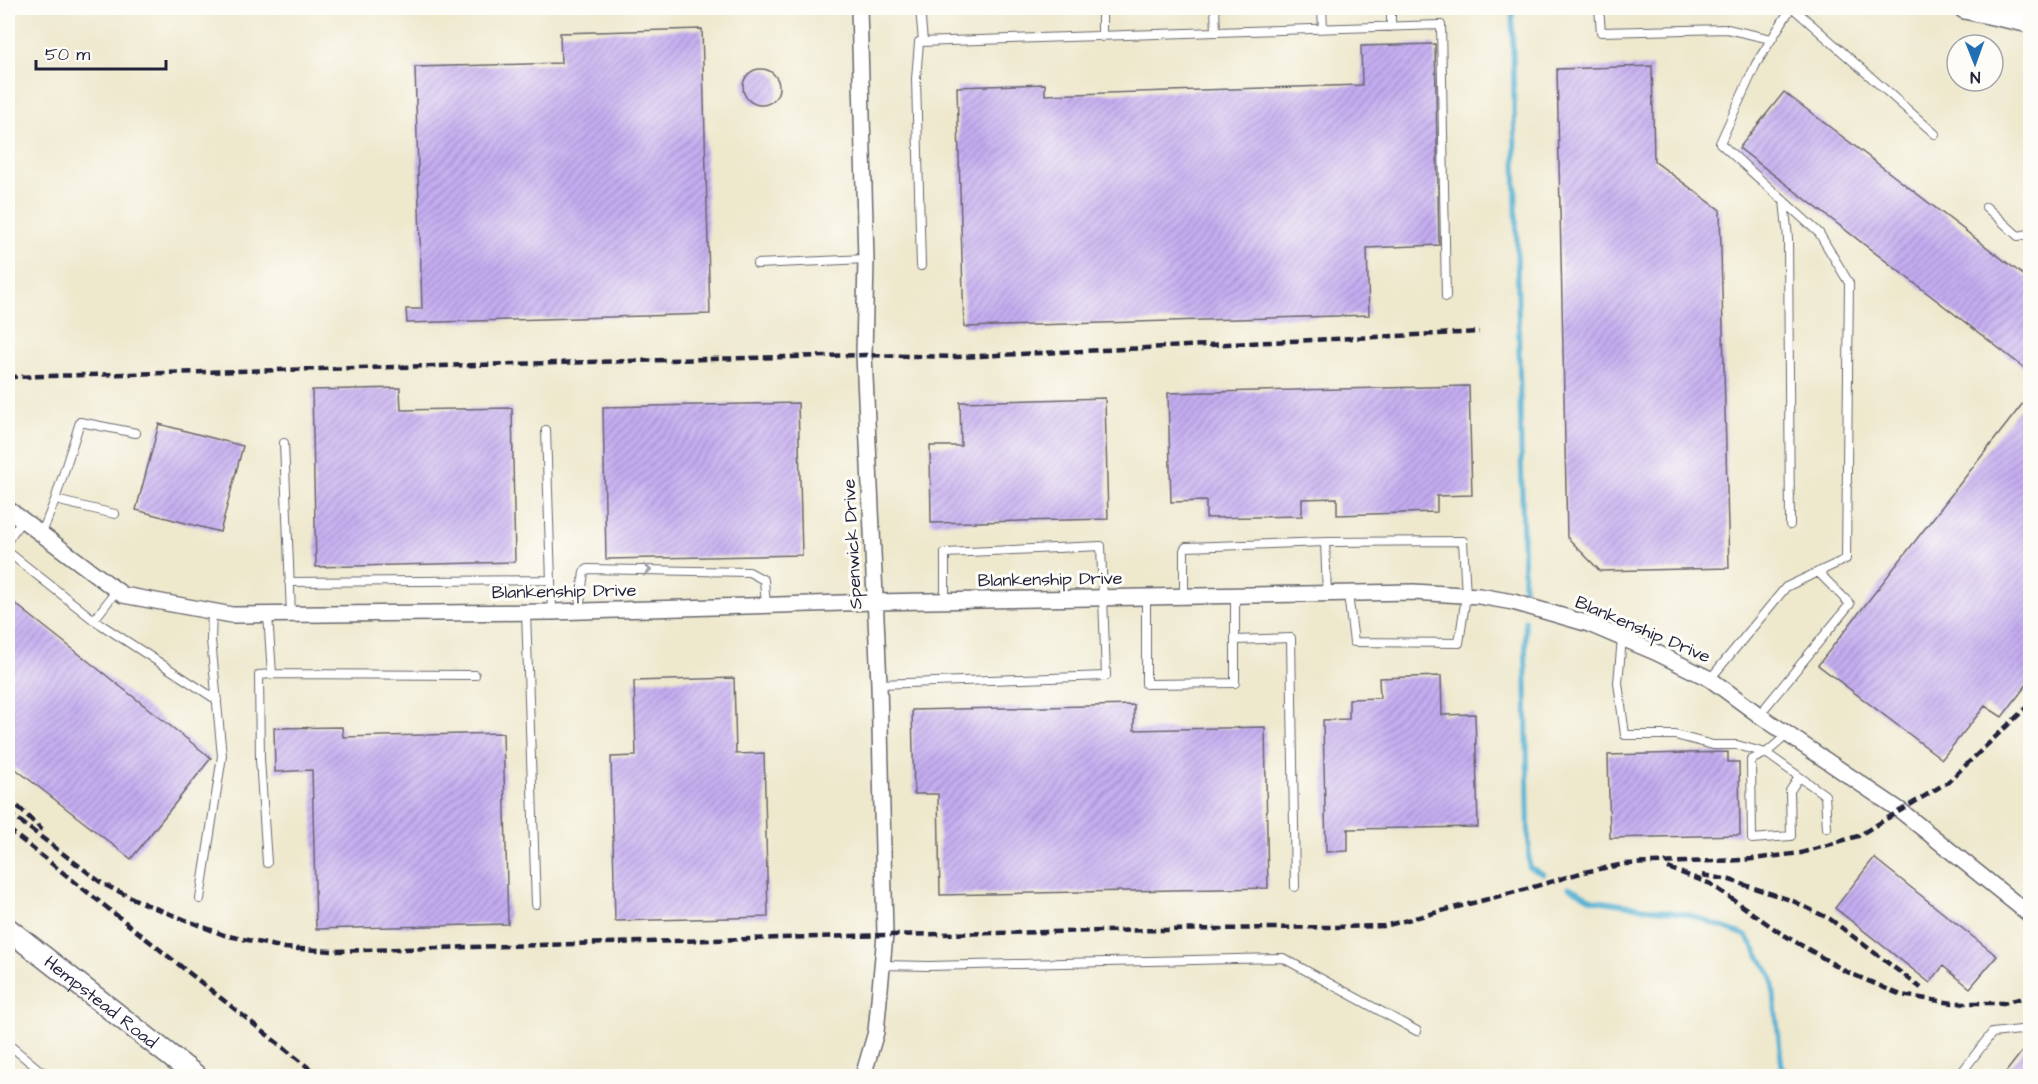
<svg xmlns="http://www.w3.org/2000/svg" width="2038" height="1084" font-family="'Architects Daughter',sans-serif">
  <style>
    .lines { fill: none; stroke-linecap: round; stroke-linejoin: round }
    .stream { stroke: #54b0d2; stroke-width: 5 }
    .building { fill: url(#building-hatch) }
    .service-casing { stroke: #69676e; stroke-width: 10 }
    .minor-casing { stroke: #69676e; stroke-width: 18 }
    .secondary-casing { stroke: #69676e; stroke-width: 24 }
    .service { stroke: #fff; stroke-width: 8 }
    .minor { stroke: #fff; stroke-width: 15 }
    .secondary { stroke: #fff; stroke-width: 21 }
    .rail { stroke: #22223b; stroke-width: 4.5; stroke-dasharray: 9 4.5; stroke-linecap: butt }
    .oneway { stroke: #9c9ca7 }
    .labels { text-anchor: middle; stroke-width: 6; stroke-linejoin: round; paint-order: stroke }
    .street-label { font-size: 18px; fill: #22223b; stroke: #fdfcf7 }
  </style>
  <defs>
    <pattern id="building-hatch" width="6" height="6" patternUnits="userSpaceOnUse" patternTransform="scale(1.5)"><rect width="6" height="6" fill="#c5adf1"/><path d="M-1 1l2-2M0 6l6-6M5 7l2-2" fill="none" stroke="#a08cc4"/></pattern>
  </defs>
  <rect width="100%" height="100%" fill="#fdfcf7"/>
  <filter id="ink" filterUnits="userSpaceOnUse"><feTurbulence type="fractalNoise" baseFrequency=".0167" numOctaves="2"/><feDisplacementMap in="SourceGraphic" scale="12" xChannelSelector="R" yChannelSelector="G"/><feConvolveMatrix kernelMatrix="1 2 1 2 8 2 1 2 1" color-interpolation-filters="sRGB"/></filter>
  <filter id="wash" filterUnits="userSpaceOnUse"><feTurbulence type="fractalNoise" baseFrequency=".008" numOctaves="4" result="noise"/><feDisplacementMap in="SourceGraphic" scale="24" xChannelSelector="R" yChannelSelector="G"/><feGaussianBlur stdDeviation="1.35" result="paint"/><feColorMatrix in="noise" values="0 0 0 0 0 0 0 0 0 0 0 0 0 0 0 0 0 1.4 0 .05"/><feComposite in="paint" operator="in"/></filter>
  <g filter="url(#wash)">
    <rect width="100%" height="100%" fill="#eee8cd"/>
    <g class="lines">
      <path class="stream" d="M1512 8 1524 590
        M1525 620 1529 867 1543 874
        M1569 887 1593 900 1690 915 1747 936 1772 977 1783 1076"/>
    </g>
    <g id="blocks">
      <path class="building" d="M702 29 710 314 407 323 406 309H422L415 67 561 63 560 33Z
        M1435 44 1439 245 1367 248 1369 315 964 327 957 87 1045 84V95L1362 85 1361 46Z
        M1652 66 1654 161 1720 210 1729 568 1600 571 1567 537 1557 69Z
        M743 87a18 18 0 1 1 36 0a18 18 0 1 1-36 0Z
        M1784 92 2031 281V373L1739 148Z
        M1469 386 1472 495 1437 496V512L1337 515V498L1302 499V516L1206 518V501L1171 502 1168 393Z
        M400 388 401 410 512 408 515 562 316 567 312 390Z
        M2031 393V679L2002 717 1985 706 1942 759 1818 665Z
        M1105 398 1108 519 931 523 930 446H961L960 402Z
        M798 403 802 555 606 559 603 407Z
        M159 424 243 446 220 532 136 510Z
        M8 598 211 758 131 859 8 763Z
        M1441 676 1442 715 1475 714 1478 827 1348 829V851L1326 852 1323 720 1349 719V699L1380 698 1379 678Z
        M734 678 736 754 764 753 768 917 615 921 611 757 636 756 634 681Z
        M1134 705V730L1265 727 1268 888 940 895 938 794H914L912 710Z
        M342 727 343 737 503 733 508 924 316 929 312 770 275 772 274 728Z
        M1728 752V762H1739L1740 835 1610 838 1608 755Z
        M1874 858 1997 956 1970 988 1943 966 1930 983 1835 908Z
        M2031 1040V1077H2002Z"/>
    </g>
  </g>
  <g filter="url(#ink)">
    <use href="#blocks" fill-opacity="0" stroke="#69676e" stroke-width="1.5"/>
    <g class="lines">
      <g class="service-casing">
        <path id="service" d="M920 8 923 42
          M1102 8V37
          M1322 8 1323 29
          M1391 8V27
          M1599 8 1601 32 1727 29 1771 39
          M1793 8 1935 134
          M1216 32 1441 25 1446 297
          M1784 201 1788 238 1790 525
          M1986 207 2018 236 2029 234 2030 232
          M757 264 866 259
          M921 266 916 79 919 42 1216 32 1215 8
          M546 430 552 612
          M284 443 291 614
          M55 500 115 514
          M41 535 55 500 80 422 136 433
          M8 540 22 520
          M1325 542 1327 594
          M8 552 94 620 217 700
          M289 582 551 580
          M1184 596V550L1186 547 1325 542 1463 541 1466 596 1459 643 1354 642 1348 594
          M1146 597V684L1235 683V594
          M579 611 584 572 588 569 749 572 764 580 766 605
          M526 612 536 904
          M268 615 272 674 475 675
          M94 620 117 590
          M1622 638 1618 683 1625 735H1675L1713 745H1737L1766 753
          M1235 640 1291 638 1295 887
          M1710 679 1786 587 1846 559 1849 283 1819 233 1720 143 1756 64 1791 8
          M879 684 1106 676 1101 546 945 553V601
          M1759 715 1850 604 1818 572
          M1788 734 1766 753 1825 795 1827 828
          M1766 753 1751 760 1752 839 1791 836 1790 791 1799 777
          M267 863 260 759 259 675 272 674
          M200 899 222 756 211 640 212 611
          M882 965 929 966 1283 958 1417 1031
          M8 1044 47 1076
          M1959 1076 1992 1033 2030 1029"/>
      </g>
      <g class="minor-casing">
        <path id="minor" d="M859 8 866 259 864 355 879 684 885 935 876 1032 863 1076
          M8 509 123 595 232 615 552 612 874 602 1413 592 1479 596 1513 602 1589 624 1655 652 1710 679 1759 715 1901 811 2030 915"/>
      </g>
      <g class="secondary-casing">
        <g id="secondary">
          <path d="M1965 8 2030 22"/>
          <path id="s1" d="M8 929 196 1076"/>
        </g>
      </g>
      <use href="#service" class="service"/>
      <use href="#minor" class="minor"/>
      <use href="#secondary" class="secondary"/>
      <path class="rail" d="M8 377 864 355 957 357 1479 332
        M8 797 42 830
        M8 812 103 884 145 904 224 935 285 948 333 951 885 935 1384 926 1523 890 1584 872 1625 864 1744 860 1801 853 1858 836 1948 782 2030 704
        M8 829 319 1076
        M1668 868 1711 884 1779 932 1845 971 1901 995 1953 1003H2003L2030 996
        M1702 875 1730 880 1793 901 1830 919 1921 988"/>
    </g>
    <defs><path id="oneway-chevron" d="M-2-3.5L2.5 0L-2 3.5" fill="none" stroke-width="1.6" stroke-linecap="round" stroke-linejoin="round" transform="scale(1.5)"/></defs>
    <use class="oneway" href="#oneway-chevron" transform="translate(647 570) rotate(1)"/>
  </g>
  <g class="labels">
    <g class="street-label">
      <text transform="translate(852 544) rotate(-93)" y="6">Spenwick Drive</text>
      <text transform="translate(1050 579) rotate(-1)" y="6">Blankenship Drive</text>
      <text transform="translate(564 591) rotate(-1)" y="6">Blankenship Drive</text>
      <text transform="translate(1643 629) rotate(23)" y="6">Blankenship Drive</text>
      <text dy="6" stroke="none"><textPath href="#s1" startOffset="118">Hempstead Road</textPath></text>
    </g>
  </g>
  <rect width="2038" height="1084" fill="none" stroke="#fdfcf7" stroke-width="30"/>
  <g transform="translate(1975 63) rotate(179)"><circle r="28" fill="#fdfcf7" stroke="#a5a5ac" stroke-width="1.5"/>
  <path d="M0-4.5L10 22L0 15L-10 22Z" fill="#1f6fb2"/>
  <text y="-9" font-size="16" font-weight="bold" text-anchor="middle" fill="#22223b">N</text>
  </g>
  <path d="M36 60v9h130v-9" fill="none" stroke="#22223b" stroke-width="3"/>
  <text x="45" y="60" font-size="18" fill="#22223b" stroke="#fdfcf7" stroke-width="4.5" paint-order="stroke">50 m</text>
</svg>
